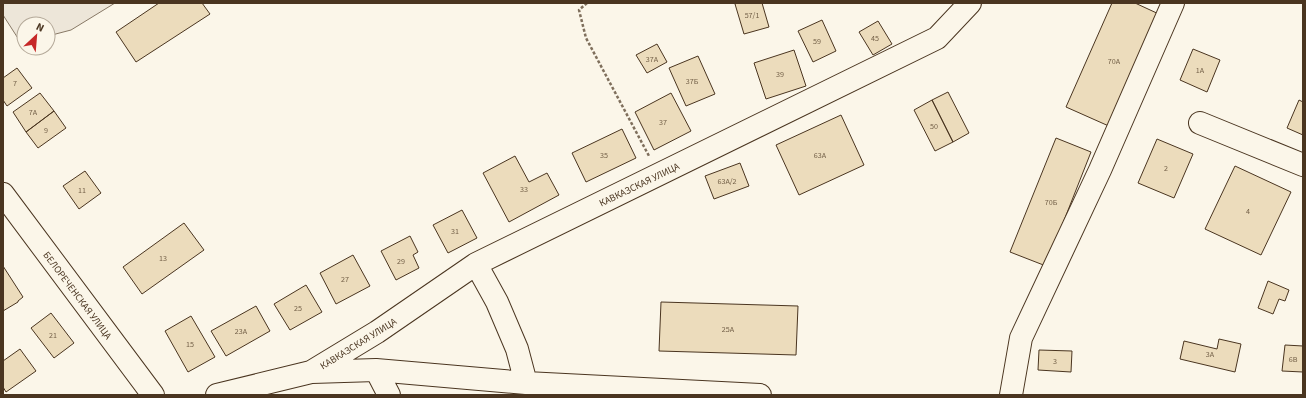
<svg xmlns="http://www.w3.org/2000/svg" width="1306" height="398" font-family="'Source Sans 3',sans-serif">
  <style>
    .green { fill: #ede6d9; stroke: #887966 }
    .building { fill: #ecdcbc; stroke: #4a3520 }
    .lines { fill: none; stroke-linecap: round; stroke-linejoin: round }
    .minor-casing { stroke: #4a3520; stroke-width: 24 }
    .path { stroke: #7f6f5c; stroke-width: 2.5; stroke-dasharray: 3 2; stroke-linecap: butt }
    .minor { stroke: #fbf6e9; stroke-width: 22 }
    .labels { text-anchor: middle; stroke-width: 3; stroke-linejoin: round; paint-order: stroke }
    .number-label { font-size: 8px; fill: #725f47 }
    .street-label { font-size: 10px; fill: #4a3520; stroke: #fbf6e9 }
  </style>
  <rect width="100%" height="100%" fill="#fbf6e9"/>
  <path class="green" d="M3 3H115L71 30 48 36V24H24V42L21 43 3 15Z"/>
  <path class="building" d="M159 3H202L210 14 136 62 116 32Z
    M738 3H762L769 27 744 34 735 4Z
    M1112 3H1135L1161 15 1111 127 1066 107Z
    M822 20 836 51 813 62 798 31Z
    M878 21 892 44 873 55 859 32Z
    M657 44 667 62 647 73 636 55Z
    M1193 49 1220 60 1207 92 1180 80Z
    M794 50 806 86 766 99 754 63Z
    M698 56 715 94 686 106 669 68Z
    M17 68 32 88 7 106 3 100V78Z
    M948 92 969 133 953 142 932 100Z
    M40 93 54 111 26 132 13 112Z
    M671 93 691 131 654 150 635 112Z
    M932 100 953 142 935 151 914 110Z
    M1299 100 1303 102V135L1287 128Z
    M54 111 66 128 38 148 26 132Z
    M841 115 864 165 799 195 776 145Z
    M622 129 636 158 586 182 572 153Z
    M1056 138 1091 152 1046 266 1010 252Z
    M1157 139 1193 154 1174 198 1138 183Z
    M515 156 529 182 547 173 559 195 509 222 483 173Z
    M740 163 749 186 714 199 705 176Z
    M1235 166 1291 192 1261 255 1205 229Z
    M85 171 101 193 79 209 63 186Z
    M462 210 477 238 448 253 433 225Z
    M184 223 204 250 142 294 123 267Z
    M410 236 418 252 413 255 419 268 396 280 381 251Z
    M353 255 370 286 336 304 320 273Z
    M3 266 23 297 18 301V302L3 311Z
    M1268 281 1289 290 1285 301 1279 299 1273 314 1258 308Z
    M306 285 322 312 290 330 274 304Z
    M661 302 798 306 796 355 659 351Z
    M256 306 270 331 226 356 211 331Z
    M51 313 74 343 54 358 31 328Z
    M191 316 215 357 188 372 165 331Z
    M1219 339 1241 344 1235 372 1180 359 1184 341 1217 349Z
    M1285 345 1303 346V372L1282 371Z
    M20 349 36 371 6 392 3 387V361Z
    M1039 350 1072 351 1071 372 1038 370Z"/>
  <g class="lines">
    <g class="minor-casing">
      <path id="minor" d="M1200 123 1303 165
        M3 194 153 395
        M476 264 497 302 517 349 526 383
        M376 370 389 395
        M312 372 376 370 526 383 760 395
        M217 395 311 372 377 332 476 264 937 38 970 3
        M1011 395 1021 338 1100 170 1173 3"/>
    </g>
    <path class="path" d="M587 3 579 10 586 38 649 156"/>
    <use href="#minor" class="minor"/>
  </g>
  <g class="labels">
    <g class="number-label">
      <text x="752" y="18">57/1</text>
      <text x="875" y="41">45</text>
      <text x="817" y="44">59</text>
      <text x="652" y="62">37А</text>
      <text x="1114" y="64">70А</text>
      <text x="1200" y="73">1А</text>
      <text x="780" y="77">39</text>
      <text x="692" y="84">37Б</text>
      <text x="15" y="86">7</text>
      <text x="33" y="115">7А</text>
      <text x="663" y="125">37</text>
      <text x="934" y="129">50</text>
      <text x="46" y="133">9</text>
      <text x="604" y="158">35</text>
      <text x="820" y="158">63А</text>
      <text x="1166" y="171">2</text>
      <text x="727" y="184">63А/2</text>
      <text x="524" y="192">33</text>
      <text x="82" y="193">11</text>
      <text x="1051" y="205">70Б</text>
      <text x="1248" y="214">4</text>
      <text x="455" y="234">31</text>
      <text x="163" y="261">13</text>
      <text x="401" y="264">29</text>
      <text x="345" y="282">27</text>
      <text x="298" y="311">25</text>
      <text x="728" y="332">25А</text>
      <text x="241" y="334">23А</text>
      <text x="53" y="338">21</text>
      <text x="190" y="347">15</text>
      <text x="1210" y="357">3А</text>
      <text x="1293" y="362">6В</text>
      <text x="1055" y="364">3</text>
    </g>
    <g class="street-label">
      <text transform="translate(639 184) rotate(-26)" y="4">КАВКАЗСКАЯ УЛИЦА</text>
      <text transform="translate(78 295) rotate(53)" y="4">БЕЛОРЕЧЕНСКАЯ УЛИЦА</text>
      <text transform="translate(358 343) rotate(-32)" y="4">КАВКАЗСКАЯ УЛИЦА</text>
    </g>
  </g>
  <rect width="1306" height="398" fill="none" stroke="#4a3520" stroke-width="8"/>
  <g transform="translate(36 36) rotate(26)"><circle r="19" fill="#fbf6e9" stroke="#b4a999"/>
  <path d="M0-3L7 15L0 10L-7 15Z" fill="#c62828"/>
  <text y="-6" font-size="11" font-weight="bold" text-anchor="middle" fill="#4a3520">N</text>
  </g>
</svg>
